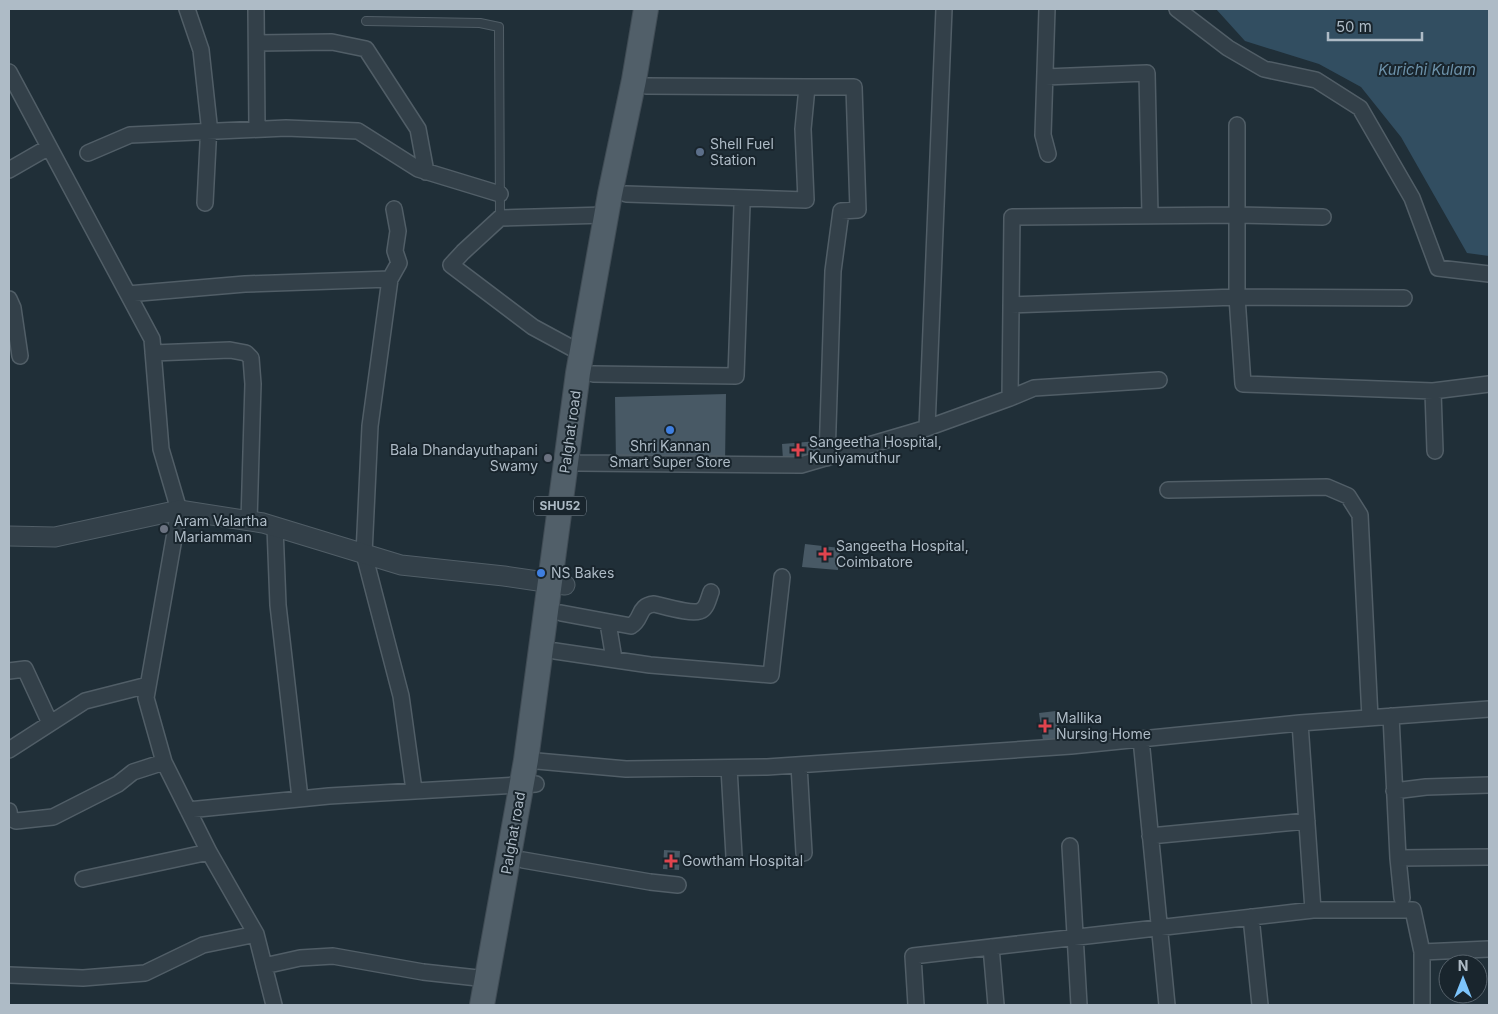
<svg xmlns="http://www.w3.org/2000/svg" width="1498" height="1014" font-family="Inter,sans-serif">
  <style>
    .water { fill: #324e61 }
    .building { fill: #485965 }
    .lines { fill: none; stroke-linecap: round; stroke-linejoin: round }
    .service-casing { stroke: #515e67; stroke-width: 10 }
    .minor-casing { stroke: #515e67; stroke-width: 18 }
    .tertiary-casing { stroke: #515e67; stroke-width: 21 }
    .primary-casing { stroke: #404c55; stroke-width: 26 }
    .service { stroke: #334049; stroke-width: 8 }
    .minor { stroke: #334049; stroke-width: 15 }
    .tertiary { stroke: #334049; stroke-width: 19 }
    .primary { stroke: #515f69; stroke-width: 24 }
    .service-dot { fill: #5c6f8a; stroke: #19252d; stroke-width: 2 }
    .shop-dot { fill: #3f7fe0; stroke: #19252d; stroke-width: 2 }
    .health-dot { fill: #e0444e; stroke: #19252d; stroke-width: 2 }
    .worship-dot { fill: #6b7280; stroke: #19252d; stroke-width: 2 }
    .labels { text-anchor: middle; stroke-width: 4; stroke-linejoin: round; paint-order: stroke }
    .shield { fill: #19252d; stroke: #818e98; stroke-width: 1 }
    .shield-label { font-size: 12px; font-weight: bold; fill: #aebbc6 }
    .poi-label { font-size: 14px; fill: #aebbc6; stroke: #19252d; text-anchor: start }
    .street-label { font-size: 14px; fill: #aebbc6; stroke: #19252d }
    .water-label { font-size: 15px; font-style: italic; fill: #6d92aa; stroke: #19252d }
  </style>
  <rect width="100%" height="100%" fill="#202f38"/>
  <path class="water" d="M1216 9H1489V256L1467 253 1401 137 1361 87 1319 64 1245 41Z"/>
  <path class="building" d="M726 394 725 465 616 463 615 397Z
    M818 441 820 457 783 460 782 444Z
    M805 544 840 548 838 570 802 567Z
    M1056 711 1059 739 1043 741 1039 713Z
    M664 850 680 851 679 870 663 869Z"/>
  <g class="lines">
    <g class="service-casing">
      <path id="service" d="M366 21 480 23 499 27 500 218"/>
    </g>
    <g class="minor-casing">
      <path id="minor" d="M187 9 201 50 209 124 205 203
        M256 9 257 129
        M1047 9 1043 135 1048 154
        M1177 9 1228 48 1264 69 1316 80 1360 108 1412 198 1438 268 1489 274
        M257 43 332 42 366 49 418 129 426 172
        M9 72 152 339 161 449 179 510 146 698 164 762 209 852 256 934 274 1005
        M1045 77 1147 73 1150 215
        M807 87H854L858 210 841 211 833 271 827 458
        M1237 125V215L1323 217
        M88 153 130 135 286 128 358 131 418 169 500 194
        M9 170 49 147
        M626 194 806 200 803 129 807 87 646 86
        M390 279 399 263 395 251 398 231 394 209
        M128 294 245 284 390 279 370 426 364 554 401 696 414 790
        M9 299 13 308 20 356
        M1011 305 1237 297 1404 298
        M153 353 230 350 246 353 251 358 253 384 249 521
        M581 353 533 327 451 265 463 252 500 218 606 215
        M593 374 736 376 742 205
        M1433 391 1435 451
        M1010 398 1034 388 1159 380
        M927 428 1010 398 1012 217 1237 215V297L1243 384 1433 391 1489 384
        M565 461 579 463 801 465 927 428 944 9
        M1168 490 1327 487 1348 496 1360 515 1370 718
        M275 527 278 605 300 798
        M561 613 631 626C643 619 637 606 654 604 663 606 696 616 702 610 707 607 709 597 711 592
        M608 623 614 659
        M555 651 650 665 771 675 782 577
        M9 671 25 669 50 723
        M1391 716 1398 858 1489 857
        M1300 723 1489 709
        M1141 739 1167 1005
        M9 750 85 701 148 685
        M526 760 626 769 767 767 1071 746 1300 723 1313 910 913 956 916 1005
        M799 765 804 853
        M729 768 734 856
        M1394 791 1426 787 1489 785
        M188 810 329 796 536 784
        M9 811 10 818 16 821 53 817 118 784 133 772 164 762
        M1150 836 1307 821
        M1070 846 1079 1005
        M1398 858 1402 898
        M523 860 650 882 678 885
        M83 879 209 852
        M1313 910H1413L1422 952
        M1251 917 1260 1005
        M991 947 996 1005
        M264 966 300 958 333 956 423 972 487 979
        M9 975 83 978 145 973 203 945 256 934
        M1422 1005V952L1489 949"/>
    </g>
    <g class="tertiary-casing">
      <path id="tertiary" d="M9 536 55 537 179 510 263 523 401 565 504 576 565 585"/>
    </g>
    <g class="primary-casing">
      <path id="primary" d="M482 1005 526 760 578 373 610 194 634 80 646 9"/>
    </g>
    <use href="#service" class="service"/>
    <use href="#minor" class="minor"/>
    <use href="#tertiary" class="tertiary"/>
    <use href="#primary" class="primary"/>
  </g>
  <circle class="service-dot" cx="700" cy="152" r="5"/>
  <g class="shop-dot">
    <circle cx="670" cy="430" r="5"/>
    <circle cx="541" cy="573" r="5"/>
  </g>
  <g class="health-dot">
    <path d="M795.5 442.5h5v5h5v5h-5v5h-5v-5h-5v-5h5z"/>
    <path d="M822.5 546.5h5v5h5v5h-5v5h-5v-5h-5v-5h5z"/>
    <path d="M1042.5 718.5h5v5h5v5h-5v5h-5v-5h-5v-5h5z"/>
    <path d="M668.5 853.5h5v5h5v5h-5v5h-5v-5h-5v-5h5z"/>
  </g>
  <g class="worship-dot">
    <circle cx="548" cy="458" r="5"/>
    <circle cx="164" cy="529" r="5"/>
  </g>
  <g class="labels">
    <rect class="shield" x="534" y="496.5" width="52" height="19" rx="4"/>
    <g class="shield-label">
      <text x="560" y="510">SHU52</text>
    </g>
    <g class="poi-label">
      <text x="710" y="149">Shell Fuel<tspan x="710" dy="16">Station</tspan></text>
      <text x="809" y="447">Sangeetha Hospital,<tspan x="809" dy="16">Kuniyamuthur</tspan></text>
      <text x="670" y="451" text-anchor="middle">Shri Kannan<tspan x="670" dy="16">Smart Super Store</tspan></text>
      <text x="538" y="455" text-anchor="end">Bala Dhandayuthapani<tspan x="538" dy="16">Swamy</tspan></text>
      <text x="174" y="526">Aram Valartha<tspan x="174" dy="16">Mariamman</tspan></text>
      <text x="836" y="551">Sangeetha Hospital,<tspan x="836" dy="16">Coimbatore</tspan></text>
      <text x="551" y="578">NS Bakes</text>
      <text x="1056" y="723">Mallika<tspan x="1056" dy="16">Nursing Home</tspan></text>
      <text x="682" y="866">Gowtham Hospital</text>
    </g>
    <g class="street-label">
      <text transform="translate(570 432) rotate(-82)" y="5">Palghat road</text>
      <text transform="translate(513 833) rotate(-80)" y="5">Palghat road</text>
    </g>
    <g class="water-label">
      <text x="1427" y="75">Kurichi Kulam</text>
    </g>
  </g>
  <rect width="1498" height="1014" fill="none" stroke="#aebbc6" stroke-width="20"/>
  <g transform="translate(1463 979)"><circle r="24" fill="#19252d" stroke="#55616a"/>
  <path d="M0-4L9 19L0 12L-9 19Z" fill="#7dc4fb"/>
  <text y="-8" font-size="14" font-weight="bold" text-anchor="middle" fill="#aebbc6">N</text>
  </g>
  <path d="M1328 32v8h94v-8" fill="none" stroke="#aebbc6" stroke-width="2.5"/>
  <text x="1336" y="32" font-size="15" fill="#aebbc6" stroke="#19252d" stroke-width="4" paint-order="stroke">50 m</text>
</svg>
